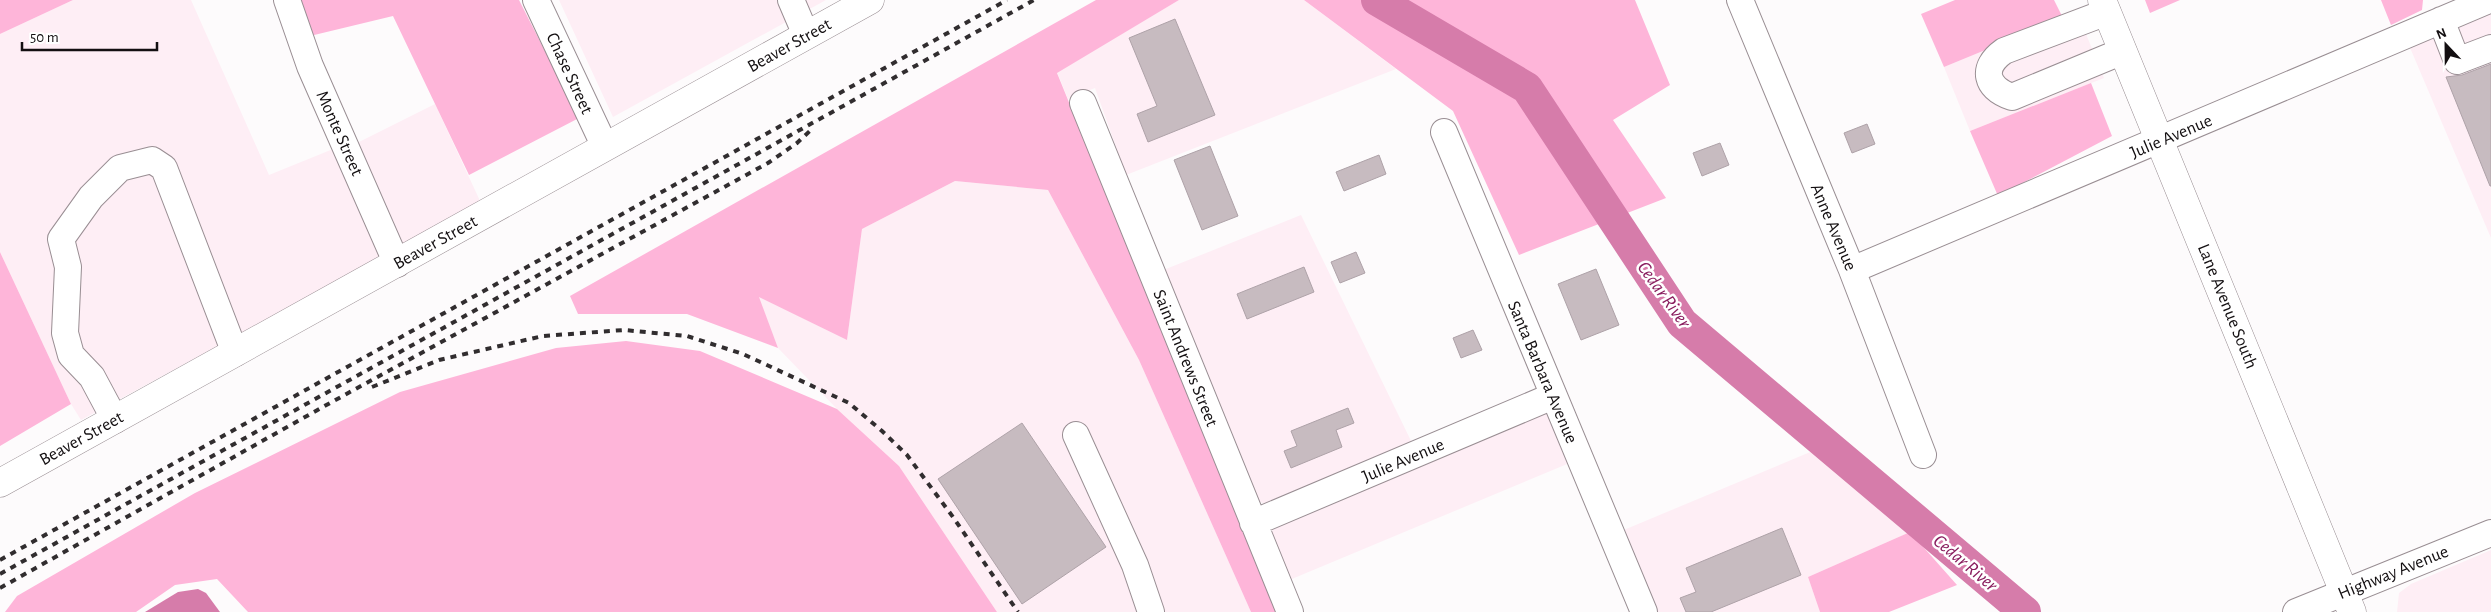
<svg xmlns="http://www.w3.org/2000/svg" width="2491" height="612" font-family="'Alegreya Sans',sans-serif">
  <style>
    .built { fill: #feeef5 }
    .green { fill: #feb5d9 }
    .water { fill: #d67caa }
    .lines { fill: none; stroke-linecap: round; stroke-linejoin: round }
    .river { stroke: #d67caa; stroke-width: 32 }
    .building { fill: #c7bbc0; stroke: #aea2a8 }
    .minor-casing { stroke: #998e93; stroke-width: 28 }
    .major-casing { stroke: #998e93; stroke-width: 29 }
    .minor { stroke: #fff; stroke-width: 26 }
    .major { stroke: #fff; stroke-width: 28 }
    .rail { stroke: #312d2f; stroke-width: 4; stroke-dasharray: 6 6; stroke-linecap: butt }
    .labels { text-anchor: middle; stroke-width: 5; stroke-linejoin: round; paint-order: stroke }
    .street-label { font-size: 18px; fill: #130f11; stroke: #fff }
    .water-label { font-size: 19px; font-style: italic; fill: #891d5e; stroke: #fff }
  </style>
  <rect width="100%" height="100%" fill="#fdfbfc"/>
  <path class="built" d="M73 0H191L269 175 338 147 383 244 380 258 81 420 71 404 0 252V34Z
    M559 0H826L613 117Z
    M1179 0H1304L1396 69 1126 175 1095 88 1068 99 1057 72Z
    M2491 10V238L2408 43Z
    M2077 12 2104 78 1970 131 1944 67Z
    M435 104 481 203 400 247 355 144Z
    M955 181 1048 190 1139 360 1251 612H997L899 466 837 409 778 348 758 296 847 340 862 229Z
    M1301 215 1414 447 1270 506 1253 499 1161 271Z
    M1535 411 1551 413 1572 462 1287 581 1270 540 1273 529 1281 519Z
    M1815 450 1910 532 1808 577 1820 612H1652L1619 532Z
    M2491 550V612H2397L2399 593 2411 584Z"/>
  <path class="green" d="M0 0H73L0 34Z
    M290 0H519L579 118 469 175 393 16 310 36Z
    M1096 0H1179L1057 73 1277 612H1251L1139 360 1048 190 955 181 862 229 847 340 759 297 778 348 687 314H578L570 296Z
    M1304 0H1635L1670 85 1613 120 1666 198 1519 255 1453 111Z
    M1955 0H2054L2063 18 1944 67 1921 14Z
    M2145 0H2180L2150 13Z
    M2381 0H2423L2422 10 2391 25Z
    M2091 83 2112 136 1998 196 1970 131Z
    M0 252 71 404 0 446Z
    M626 341 700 351 837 409 899 466 997 612H248L217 579 175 585 136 612H5L17 596 195 493 400 392 556 348Z
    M1910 532 1957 585 1889 612H1820L1808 577Z"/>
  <path class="water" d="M198 589 206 593 220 612H145L178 592Z"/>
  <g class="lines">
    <path class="river" d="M1377 0 1527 88 1682 323 2025 612"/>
  </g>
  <path class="building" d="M1175 19 1215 115 1148 142 1137 114 1157 106 1129 38Z
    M2491 64V186H2490L2446 77 2462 75Z
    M1867 124 1875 144 1852 153 1844 133Z
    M1720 143 1729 165 1702 176 1693 153Z
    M1210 146 1238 216 1202 230 1174 160Z
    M1379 155 1386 174 1344 191 1336 172Z
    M1356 252 1365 273 1340 283 1331 262Z
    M1304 267 1314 292 1247 319 1237 294Z
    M1596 269 1619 325 1581 340 1558 284Z
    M1473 330 1482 350 1461 358 1453 338Z
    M1348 408 1354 423 1336 430 1342 447 1291 468 1284 451 1297 446 1291 431Z
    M1022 423 1106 547 1022 604 938 479Z
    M1782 528 1801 575 1711 612H1686L1680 598 1696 592 1686 568Z"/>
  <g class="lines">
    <g class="minor-casing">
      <path id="minor" d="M287 0 310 66 397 264
        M536 0 605 147
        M791 0 806 35
        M1740 0 1852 270 1923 455
        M2107 12 2004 51C1980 68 1986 88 2012 97L2123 51
        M2441 20 2457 61 2491 48
        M1083 103 1290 612
        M1444 132 1644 612
        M1852 270 2489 0
        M115 420 92 377 71 355 65 333 68 267 61 239 91 197 120 168 152 160 164 168 235 353
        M1076 435 1135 565 1151 612
        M1253 523 1553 396
        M2296 612 2491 533"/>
    </g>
    <g class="major-casing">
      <path id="major" d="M2102 0 2352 612
        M0 483 870 0"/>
    </g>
    <use href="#minor" class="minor"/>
    <use href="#major" class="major"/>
    <path class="rail" d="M372 387 439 360 543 336 624 330 687 336 743 354 849 403 882 431 907 455 953 517 1018 612
      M0 560 1007 0
      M0 574 1034 0
      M0 588 330 403 768 163 797 143 813 128"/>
  </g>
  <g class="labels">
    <g class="street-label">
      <text transform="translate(789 45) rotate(-29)" y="6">Beaver Street</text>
      <text transform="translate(570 73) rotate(65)" y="6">Chase Street</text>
      <text transform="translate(340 133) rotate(66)" y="6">Monte Street</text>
      <text transform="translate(2171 136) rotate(-23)" y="6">Julie Avenue</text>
      <text transform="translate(1834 227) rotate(67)" y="6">Anne Avenue</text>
      <text transform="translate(435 242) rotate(-29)" y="6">Beaver Street</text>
      <text transform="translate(2228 306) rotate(68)" y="6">Lane Avenue South</text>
      <text transform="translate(1186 358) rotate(68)" y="6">Saint Andrews Street</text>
      <text transform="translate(1543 372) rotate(67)" y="6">Santa Barbara Avenue</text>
      <text transform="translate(81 438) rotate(-29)" y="6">Beaver Street</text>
      <text transform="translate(1403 460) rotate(-23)" y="6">Julie Avenue</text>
      <text transform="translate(2393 572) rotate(-22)" y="6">Highway Avenue</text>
    </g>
    <g class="water-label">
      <text transform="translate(1665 294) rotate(54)" y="7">Cedar River</text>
      <text transform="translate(1966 562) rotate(40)" y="7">Cedar River</text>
    </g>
  </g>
  <g transform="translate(2446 45) rotate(338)" stroke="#ffffff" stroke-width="4" paint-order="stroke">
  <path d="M0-4L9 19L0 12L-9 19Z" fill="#130f11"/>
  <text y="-8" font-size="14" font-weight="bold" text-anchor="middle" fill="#130f11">N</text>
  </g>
  <path d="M22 42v8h135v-8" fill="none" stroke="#130f11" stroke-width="2.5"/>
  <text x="30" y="42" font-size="15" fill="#130f11" stroke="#ffffff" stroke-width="4" paint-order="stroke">50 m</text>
</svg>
